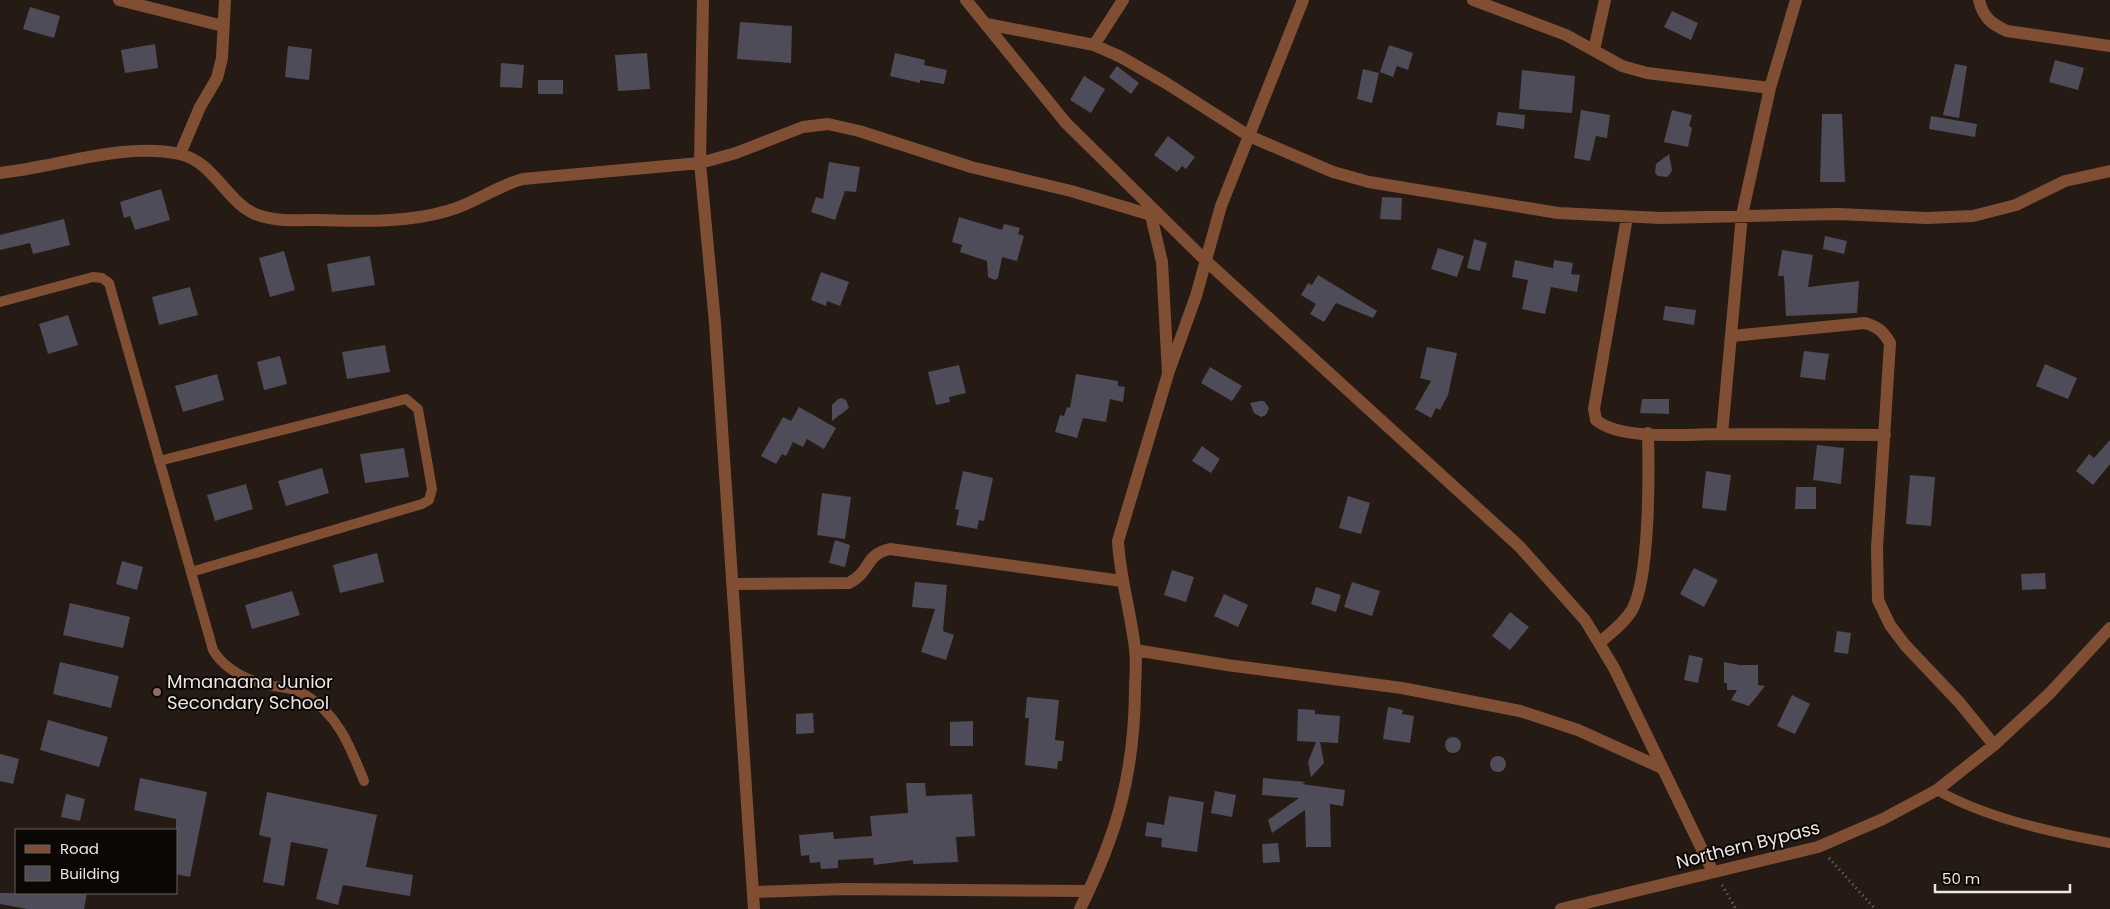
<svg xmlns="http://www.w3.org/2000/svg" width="2110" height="909" font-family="Poppins,sans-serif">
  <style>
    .building { fill: #4e4c59 }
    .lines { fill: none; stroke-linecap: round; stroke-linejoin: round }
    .path { stroke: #7b716d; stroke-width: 3; stroke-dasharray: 1 4; stroke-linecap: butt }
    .service { stroke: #804f33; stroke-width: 10 }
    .minor { stroke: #804f33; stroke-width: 12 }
    .education-dot { fill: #8d6e63; stroke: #0b0705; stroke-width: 2 }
    .labels { text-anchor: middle; stroke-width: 4; stroke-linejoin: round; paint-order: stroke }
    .poi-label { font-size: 18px; fill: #ede5e1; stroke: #0b0705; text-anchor: start }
    .street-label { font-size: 18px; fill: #ede5e1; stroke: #0b0705 }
  </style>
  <rect width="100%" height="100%" fill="#261a15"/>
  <path class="building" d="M30 7 60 16 54 38 23 29Z
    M1672 11 1698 23 1691 40 1664 27Z
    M740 22 792 26 791 63 737 59Z
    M155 44 158 68 125 73 121 50Z
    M1389 45 1413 53 1408 70 1397 66 1393 77 1380 72Z
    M288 46 312 49 309 80 285 77Z
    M647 53 650 89 618 91 615 55Z
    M895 53 925 60 924 65 947 70 944 84 920 80V83L890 76Z
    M2055 60 2084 68 2078 90 2049 82Z
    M501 63 524 65 522 88 500 87Z
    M1955 64 1967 66 1959 118 1943 115Z
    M1117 66 1139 83 1131 94 1109 77Z
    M1363 69 1379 73 1372 103 1357 99Z
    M1522 70 1575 76 1572 113 1519 109Z
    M1084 76 1105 89 1091 113 1070 100Z
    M538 80H563V94H538Z
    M1581 110 1610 115 1607 138 1596 136 1590 161 1574 158Z
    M1672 110 1692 115 1689 126 1692 128 1688 147 1664 142Z
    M1498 112 1525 115 1524 129 1496 125Z
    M1822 114H1842L1845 182H1820Z
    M1931 116 1977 124 1975 137 1929 129Z
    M1168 136 1195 157 1186 169 1182 166 1177 172 1154 155Z
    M1669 154 1672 170 1670 174 1667 177 1658 176 1655 173 1656 164Z
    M829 162 860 167 856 192 845 191 835 220 811 212 816 197 823 199Z
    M161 189 170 220 135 230 130 216 124 218 120 202Z
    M1382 197 1402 198 1401 220 1380 219Z
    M959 217 1002 230 1004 224 1020 228 1018 234 1024 236 1017 261 1002 257 998 278 995 280 988 277 987 261 960 252 962 245 952 242Z
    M64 219 70 245 33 254 30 243 0 250V235Z
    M1825 236 1847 241 1844 254 1823 249Z
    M1474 239 1487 243 1480 271 1467 268Z
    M1438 248 1464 256 1457 277 1431 269Z
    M1782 250 1813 255 1808 287 1859 281 1857 313 1786 316 1784 276H1778Z
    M284 251 295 290 270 297 259 258Z
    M370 256 375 285 332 292 327 264Z
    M1515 260 1553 268 1554 260 1573 263 1571 274 1580 275 1577 292 1551 287 1545 314 1522 309 1528 280 1512 277Z
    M821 272 849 282 840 306 827 301 826 306 811 300Z
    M1318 275 1377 311 1373 318 1336 303 1324 322 1310 314 1316 304 1301 295 1308 283 1312 285Z
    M190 287 198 315 159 325 152 297Z
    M1665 306 1696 310 1694 325 1663 320Z
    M68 315 78 345 48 354 39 324Z
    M385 345 390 372 347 379 342 352Z
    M1427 347 1457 353 1448 395 1440 410 1436 408 1431 418 1415 409 1431 381 1420 378Z
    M1804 351 1829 354 1825 380 1800 377Z
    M280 356 287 384 264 390 257 362Z
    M2045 364 2077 378 2068 399 2036 386Z
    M959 365 966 393 949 397 950 402 936 405 928 372Z
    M1210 367 1242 386 1232 401 1201 383Z
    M217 374 224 400 183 412 175 386Z
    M1076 374 1118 381V386L1125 387 1123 402 1110 399 1106 422 1083 418 1077 438 1055 432 1060 415 1064 416 1067 407 1070 408Z
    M842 398 846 400 849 408 832 421V405L838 399Z
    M1642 399H1669V414L1640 413Z
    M1260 401H1264L1269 408 1266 415 1261 417 1254 413 1250 403Z
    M799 407 836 428 824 449 807 439 803 447 793 442 786 456 782 454 776 464 761 456 783 417 791 421Z
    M2110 440V464L2093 485 2076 471 2089 454 2094 458Z
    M1817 445 1844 448 1841 484 1813 480Z
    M1202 446 1220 459 1211 473 1192 461Z
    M404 448 409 477 365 483 360 454Z
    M322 468 329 493 286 506 278 481Z
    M963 471 993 478 984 521 979 520 977 529 956 525 959 510 955 509Z
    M1706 471 1731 475 1726 511 1702 508Z
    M1910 475 1935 477 1931 526 1906 524Z
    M246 484 253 509 215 521 207 495Z
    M1796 487H1816V509H1795Z
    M822 493 851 497 845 539 817 535Z
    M1348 496 1370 503 1361 534 1339 528Z
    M835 540 850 545 845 567 829 563Z
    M377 553 384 582 340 593 333 565Z
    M122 561 143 567 137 590 116 584Z
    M1694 568 1718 580 1704 607 1680 594Z
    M1172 570 1194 577 1186 602 1164 595Z
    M2045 573 2046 589 2022 590 2021 574Z
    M915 582 947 585 943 631 954 635 946 660 921 652 935 609 912 607Z
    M1352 582 1380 591 1372 616 1344 607Z
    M1316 587 1341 595 1336 612 1311 604Z
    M292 591 300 615 252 629 245 605Z
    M1224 594 1248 605 1238 627 1214 616Z
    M70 603 130 617 123 648 63 635Z
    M1510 612 1529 627 1510 650 1492 636Z
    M1837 631 1851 633 1848 654 1834 652Z
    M1689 655 1703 658 1698 683 1684 680Z
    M60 662 119 676 111 708 53 694Z
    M1724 662 1739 665H1758V685L1765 686 1749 706 1731 700 1737 690H1727V683H1724Z
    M1792 695 1810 704 1795 734 1777 726Z
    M1027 697 1059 700 1055 740 1064 741 1062 761H1058L1057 769 1025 765 1029 718H1025Z
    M1388 707 1403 710 1402 714 1414 716 1410 743 1383 739Z
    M1298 709 1315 710V714L1340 716 1338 743 1320 742 1324 763 1311 777 1308 762 1316 742 1297 741Z
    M813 713 814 733 796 734V714Z
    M48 720 108 737 99 767 40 750Z
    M973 721V746H950V722Z
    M1445 745a8 8 0 1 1 16 0a8 8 0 1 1-16 0Z
    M0 754 19 759 13 784 0 781Z
    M1490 764a8 8 0 1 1 16 0a8 8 0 1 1-16 0Z
    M140 778 207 792 190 877 176 874V819L134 810Z
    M1263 778 1306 782 1302 784 1345 790 1343 806 1330 804 1331 847H1306L1305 810 1272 833 1268 820 1299 798 1262 795Z
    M906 783H925L926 796 972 794 975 836 956 837 958 862 913 864V860L874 865 873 858 838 860V868L821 869 820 862 810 863 809 855 801 856 799 835 833 832 834 839 872 836 870 816 908 813Z
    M1215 791 1236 795 1232 817 1211 813Z
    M267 792 377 815 366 867 413 875 410 896 343 885 338 905 316 899 328 849 291 842 284 886 263 882 271 838 259 835Z
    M66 794 85 799 80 821 61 817Z
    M1169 796 1204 802 1197 852 1161 847 1162 838 1145 836 1147 822 1164 825Z
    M1278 843 1280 862 1263 863 1262 844Z
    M0 893H87L84 909H27L0 904Z"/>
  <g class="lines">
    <path class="path" d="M1829 858 1875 909
      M1722 885 1736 909"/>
    <path class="service" d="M0 302 93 277 102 278 109 283 213 650C223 667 243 678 263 684 277 688 291 686 304 694 338 714 350 746 364 781
      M159 461 406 399 418 409 432 489 429 500 422 504 191 572
      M1937 790C1985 818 2055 833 2110 843"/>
    <path class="minor" d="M119 0 223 26
      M703 0 700 163 715 323 754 909
      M966 0 1066 123 1205 260 1519 546 1585 620 1599 643 1614 668 1713 872
      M1473 0 1566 35 1622 66 1647 73 1770 88
      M1979 0C1983 17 1991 24 2007 31L2110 46
      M987 24 1094 45 1121 57 1166 83 1249 136 1333 172 1369 182 1558 213 1661 218 1838 214 1927 218 1973 216 2016 205 2065 181 2110 171
      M1094 45 1123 0
      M1594 50 1605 0
      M180 154 200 107 217 78 222 58 225 0
      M0 173C57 167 123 142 179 154 213 161 226 201 255 214 275 222 298 220 319 220 361 221 406 223 447 211 474 204 496 186 523 179L700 163 736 153 803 127 828 124 859 131 971 167 1071 191 1151 215
      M1627 217 1594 409 1596 420C1621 441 1689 434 1722 434L1742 215 1770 88 1796 0
      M1732 336 1865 323C1878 327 1883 331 1890 343L1877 548 1878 600 1890 625 1905 645 1959 702 1994 745
      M1169 371 1196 296 1221 206 1303 0
      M1722 434 1885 435
      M732 584 849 583C872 571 864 555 890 549L1122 581
      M1599 643C1611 633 1624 623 1632 610 1650 578 1649 472 1648 433
      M1135 650 1227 665 1402 688 1520 711 1578 730 1662 768
      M754 892 845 889 1089 891
      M1080 909C1117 834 1134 775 1135 691 1135 677 1137 663 1135 649 1131 613 1120 578 1118 541L1168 374 1162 262 1149 207
      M1561 909 1818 847 1883 819 1937 790 1994 745 2049 694 2110 628"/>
  </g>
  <circle class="education-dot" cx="157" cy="692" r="5"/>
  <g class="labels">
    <g class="poi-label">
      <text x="167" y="688">Mmanaana Junior<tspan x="167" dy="21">Secondary School</tspan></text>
    </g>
    <g class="street-label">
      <text transform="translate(1748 845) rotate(-14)" y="6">Northern Bypass</text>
    </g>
  </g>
  <rect x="15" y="829" width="162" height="65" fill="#0b0705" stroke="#65605d"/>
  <rect x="25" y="845" width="25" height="8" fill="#804f33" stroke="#65605d"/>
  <text x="60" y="854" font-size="15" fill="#ede5e1">Road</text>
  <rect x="25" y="866" width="25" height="15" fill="#4e4c59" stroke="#65605d"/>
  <text x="60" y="879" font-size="15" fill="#ede5e1">Building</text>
  <path d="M1935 884v8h135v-8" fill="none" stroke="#ede5e1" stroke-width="2.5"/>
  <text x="1942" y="884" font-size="15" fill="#ede5e1" stroke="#0b0705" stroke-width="4" paint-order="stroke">50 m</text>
</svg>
